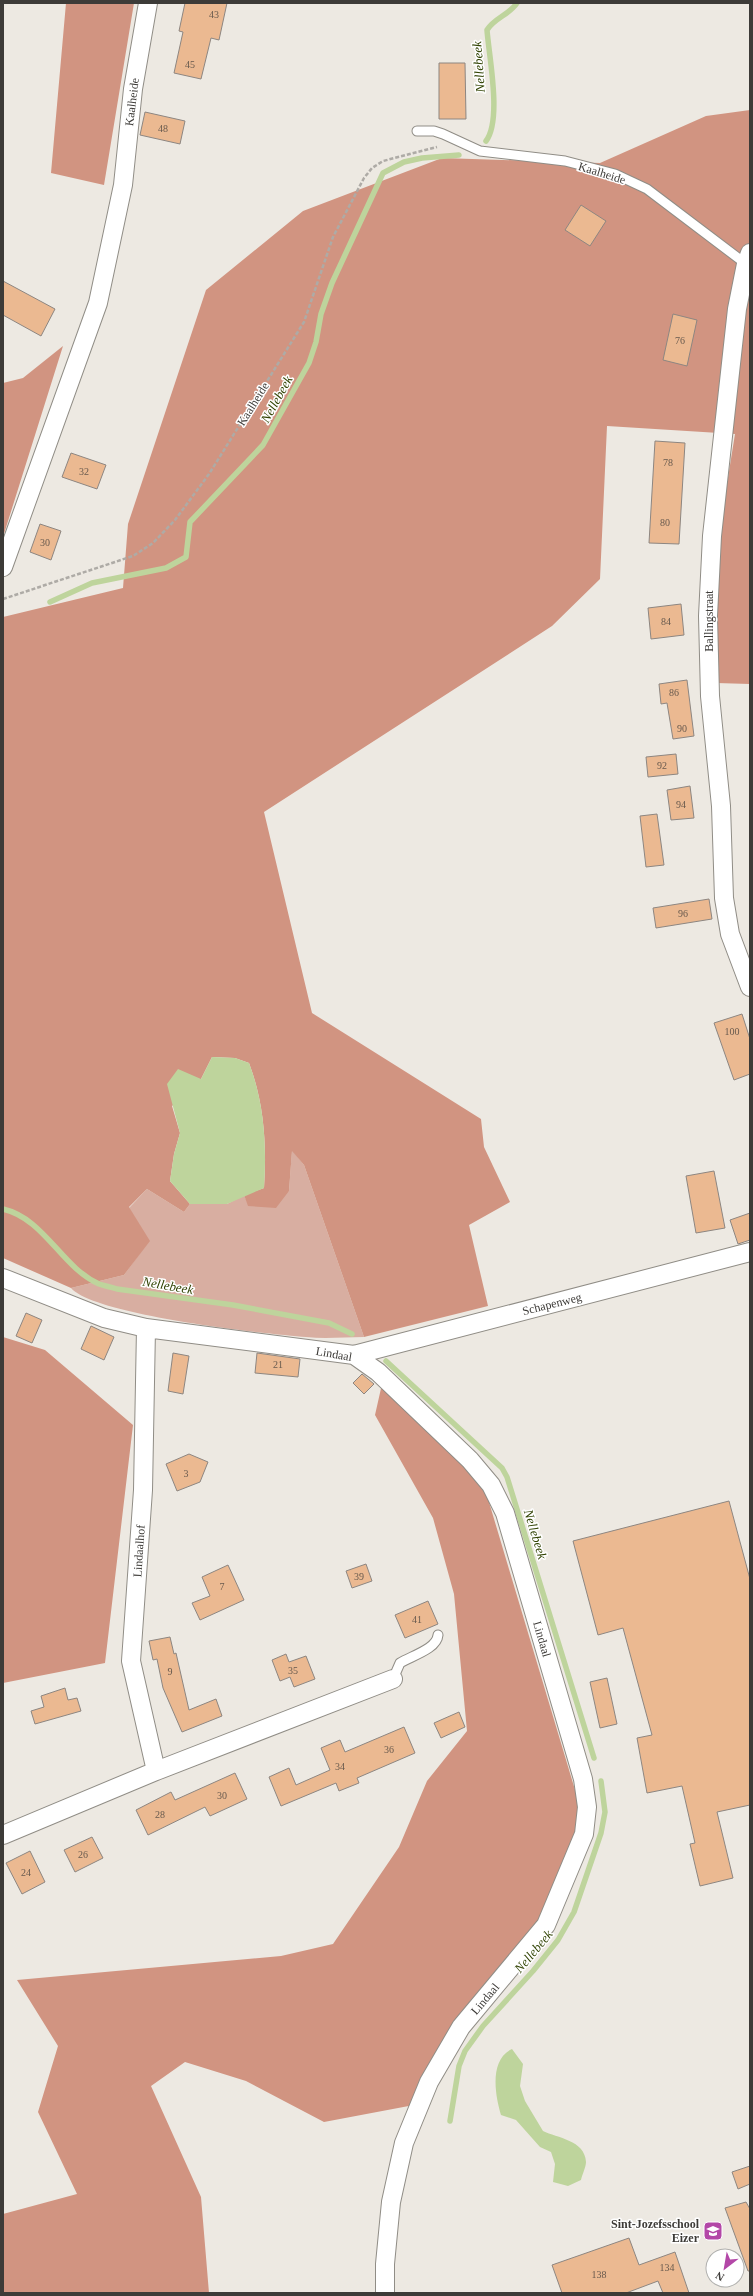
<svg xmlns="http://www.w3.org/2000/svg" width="753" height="2296" font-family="Georgia,serif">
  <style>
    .green { fill: #d8aea1 }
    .forest { fill: #d19481 }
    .water { fill: #bed49c }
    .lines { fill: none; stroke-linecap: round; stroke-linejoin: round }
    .stream { stroke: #bed49c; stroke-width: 5.5 }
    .building { fill: #ebb991; stroke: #8d8681 }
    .lane-casing { stroke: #908d86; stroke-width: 11 }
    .street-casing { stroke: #908d86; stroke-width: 20 }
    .path { stroke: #aeaba6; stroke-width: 2.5; stroke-dasharray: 4 2; stroke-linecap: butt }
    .lane { stroke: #fff; stroke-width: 9 }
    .street { stroke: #fff; stroke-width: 18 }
    .labels { text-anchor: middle; stroke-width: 3; stroke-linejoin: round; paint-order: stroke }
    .number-label { font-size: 10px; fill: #685a4e }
    .street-label { font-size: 12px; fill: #3d3b38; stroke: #fff }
    .poi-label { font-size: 12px; font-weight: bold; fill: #3d3b38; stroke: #fff; text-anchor: end }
    .water-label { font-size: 13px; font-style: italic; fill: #314303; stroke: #fff }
  </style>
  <rect width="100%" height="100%" fill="#ede9e2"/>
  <path class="green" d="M292 1150 304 1165 364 1337C345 1337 325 1339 306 1337 264 1334 94 1315 71 1288L124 1275 149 1241 129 1208 147 1189 184 1212 190 1204H227L244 1195 249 1206 289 1191Z"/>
  <path class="forest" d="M66 3H134L104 185 51 173Z
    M750 110V684L716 683 717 546 735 434 607 426 600 579 552 626 264 812 312 1013 481 1119 484 1147 510 1202 469 1225 488 1306 364 1337 304 1165 292 1151 289 1191 276 1208 248 1206 244 1195 264 1188C267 1146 264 1102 249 1063L235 1058 212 1057 201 1079 172 1106 180 1133 174 1154 170 1181 190 1204 184 1212 147 1189 129 1207 150 1241 124 1275 71 1288 3 1258V617L123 588 128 524 206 290 303 211 442 158 600 163 706 116Z
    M63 346 3 537V383L23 378Z
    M3 1337 45 1350 133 1425 105 1663 3 1683Z
    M382 1384 480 1472 584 1820 538 1923 414 2105 324 2122 246 2081 185 2062 151 2086 201 2197 209 2293H3V2214L77 2194 38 2112 58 2046 17 1980 281 1956 333 1944 399 1847 427 1781 467 1731 454 1594 433 1518 375 1415Z"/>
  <path class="water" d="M212 1057 235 1058 249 1063C264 1102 267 1146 264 1188L227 1204H190L170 1181 174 1154 180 1133 167 1084 178 1069 201 1079Z
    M512 2049 523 2064 520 2086 525 2101 543 2131C557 2138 585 2140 586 2162 586 2167 582 2175 581 2180L568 2186 553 2182 555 2164 551 2152 540 2147 516 2120 501 2115C495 2095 489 2060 512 2049Z"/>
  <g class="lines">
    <path class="stream" d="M486 141C502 120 489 57 487 30 494 18 509 15 517 3
      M50 602 92 583 166 568 186 557 190 522 263 445 309 363 316 342 321 314 332 283 383 173 404 162 422 158 459 155
      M3 1209C45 1219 61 1267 99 1284 105 1286 111 1287 117 1289L233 1305 329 1323 352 1334
      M386 1361 502 1468 507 1477 594 1758
      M450 2121 459 2066 465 2051 483 2026 533 1971 558 1940 574 1912 601 1833 605 1812 601 1781"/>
  </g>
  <path class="building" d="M185 3H227L219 40 211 38 201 79 174 73 183 32 179 31Z
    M439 63H465L466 119H439Z
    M145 112 185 121 180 144 140 135Z
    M581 205 606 221 590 246 565 230Z
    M3 281 55 309 41 336 3 315Z
    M673 314 697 320 687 366 663 360Z
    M655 441 685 443 679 544 649 543Z
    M71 453 106 465 97 489 62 477Z
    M40 524 61 531 51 560 30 552Z
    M681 604 684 635 651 639 648 608Z
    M687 680 694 736 673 739 667 703 661 704 659 684Z
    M676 754 678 774 648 777 646 757Z
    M690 786 694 818 671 820 667 790Z
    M657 814 664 865 646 867 640 816Z
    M709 899 712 919 656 928 653 908Z
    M742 1014 750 1039V1074L734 1080 714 1023Z
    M714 1171 725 1228 696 1233 686 1176Z
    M750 1213V1240L738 1244 730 1220Z
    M26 1313 42 1320 32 1343 16 1336Z
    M91 1326 114 1337 104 1360 81 1349Z
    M173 1353 189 1356 183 1394 168 1391Z
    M257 1353 300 1359 298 1377 255 1373Z
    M362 1374 374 1384 364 1394 353 1383Z
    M189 1454 208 1462 200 1482 177 1491 166 1464Z
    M729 1501 750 1579V1805L717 1812 733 1878 700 1886 690 1844 695 1843 682 1786 647 1793 637 1738 652 1735 623 1628 598 1635 573 1541Z
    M366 1564 372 1581 352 1588 346 1571Z
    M228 1565 244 1600 200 1620 192 1603 210 1596 202 1577Z
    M428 1601 438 1624 405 1638 395 1615Z
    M170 1637 174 1654 176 1653 189 1710 216 1699 222 1716 182 1732 163 1688 157 1659 153 1660 149 1641Z
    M286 1654 289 1662 306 1656 315 1679 294 1687 290 1677 280 1681 272 1660Z
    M607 1678 617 1724 600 1728 590 1682Z
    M65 1688 68 1700 77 1698 81 1711 35 1724 31 1711 44 1707 41 1696Z
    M459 1712 465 1727 441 1738 434 1723Z
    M404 1727 415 1753 357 1778 359 1783 339 1791 336 1783 281 1806 269 1777 289 1768 296 1785 330 1770 321 1748 340 1740 345 1752Z
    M235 1773 247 1799 210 1816 205 1807 148 1835 136 1810 171 1792 175 1800Z
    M92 1837 103 1858 75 1872 64 1850Z
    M30 1851 45 1882 22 1894 6 1863Z
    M750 2166V2184L738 2189 732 2172Z
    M746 2202 750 2209V2271H748L725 2208Z
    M629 2238 639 2265 675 2252 689 2293H663L658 2281 626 2293H562L552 2265Z"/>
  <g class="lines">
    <g class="lane-casing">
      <path id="lane" d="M417 131H434L443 134 480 151 565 161 615 174 647 189 746 264
        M393 1679 400 1663C411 1656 437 1649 438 1635"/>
    </g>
    <g class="street-casing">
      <path id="street" d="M750 253 746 264 737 309 712 536 708 616 710 696 721 806 724 898 730 934 750 987
        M3 567 98 303 123 185 133 89 148 3
        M3 1278 104 1318 146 1328 354 1355 378 1372 470 1460 491 1485 505 1513 583 1779 587 1807 584 1834 546 1925 461 2027 429 2082 404 2143 391 2202 385 2264V2293
        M354 1355 750 1252
        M156 1771 393 1679
        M3 1835 156 1771 131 1661 143 1490 146 1328"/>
    </g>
    <path class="path" d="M3 599 133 556 153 543 175 520 209 474 304 322 333 237 364 178 372 168 383 161 437 147"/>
    <use href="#lane" class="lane"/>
    <use href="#street" class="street"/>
  </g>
  <defs>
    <g id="school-square" transform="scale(1)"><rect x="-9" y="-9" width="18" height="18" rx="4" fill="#b347a7" stroke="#fff"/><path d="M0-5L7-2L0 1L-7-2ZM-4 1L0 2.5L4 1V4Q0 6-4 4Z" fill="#fff"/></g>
  </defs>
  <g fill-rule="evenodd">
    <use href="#school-square" x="713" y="2231"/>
  </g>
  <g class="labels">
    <g class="number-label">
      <text x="214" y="18">43</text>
      <text x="190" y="68">45</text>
      <text x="163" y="132">48</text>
      <text x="680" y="344">76</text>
      <text x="668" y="466">78</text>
      <text x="84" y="475">32</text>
      <text x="665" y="526">80</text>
      <text x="45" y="546">30</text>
      <text x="666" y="625">84</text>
      <text x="674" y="696">86</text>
      <text x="682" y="732">90</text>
      <text x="662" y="769">92</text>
      <text x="681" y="808">94</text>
      <text x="683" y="917">96</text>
      <text x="732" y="1035">100</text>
      <text x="278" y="1368">21</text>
      <text x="186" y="1477">3</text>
      <text x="359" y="1580">39</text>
      <text x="222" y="1590">7</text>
      <text x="417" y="1623">41</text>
      <text x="293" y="1674">35</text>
      <text x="170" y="1675">9</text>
      <text x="389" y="1753">36</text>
      <text x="340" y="1770">34</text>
      <text x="222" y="1799">30</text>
      <text x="160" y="1818">28</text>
      <text x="83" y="1858">26</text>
      <text x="26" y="1876">24</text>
      <text x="667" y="2271">134</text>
      <text x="599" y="2278">138</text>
    </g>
    <g class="street-label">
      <text transform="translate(132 102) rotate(-83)" y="4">Kaalheide</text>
      <text transform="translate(602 173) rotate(17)" y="4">Kaalheide</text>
      <text transform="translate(253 404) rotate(-58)" y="4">Kaalheide</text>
      <text transform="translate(709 621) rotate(-90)" y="4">Ballingstraat</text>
      <text transform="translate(552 1304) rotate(-14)" y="4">Schapenweg</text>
      <text transform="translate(334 1354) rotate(10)" y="4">Lindaal</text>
      <text transform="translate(139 1551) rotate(-86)" y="4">Lindaalhof</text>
      <text transform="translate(542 1639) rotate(74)" y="4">Lindaal</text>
      <text transform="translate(485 1999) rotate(-50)" y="4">Lindaal</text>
    </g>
    <g class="poi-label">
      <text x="699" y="2228">Sint-Jozefsschool<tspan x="699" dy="14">Eizer</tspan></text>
    </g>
    <g class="water-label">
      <text transform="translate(478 67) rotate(-94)" y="5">Nellebeek</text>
      <text transform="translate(276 399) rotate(-61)" y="5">Nellebeek</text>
      <text transform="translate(168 1285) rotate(10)" y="5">Nellebeek</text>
      <text transform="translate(536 1534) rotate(73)" y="5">Nellebeek</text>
      <text transform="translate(533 1951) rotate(-50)" y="5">Nellebeek</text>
    </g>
  </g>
  <rect width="753" height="2296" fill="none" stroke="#3d3b38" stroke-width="8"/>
  <g transform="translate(725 2268) rotate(211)"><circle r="19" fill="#ffffff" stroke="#b1b1af"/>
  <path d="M0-3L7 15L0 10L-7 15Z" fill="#b347a7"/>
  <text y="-6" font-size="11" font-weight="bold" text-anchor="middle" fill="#3d3b38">N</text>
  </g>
</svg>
